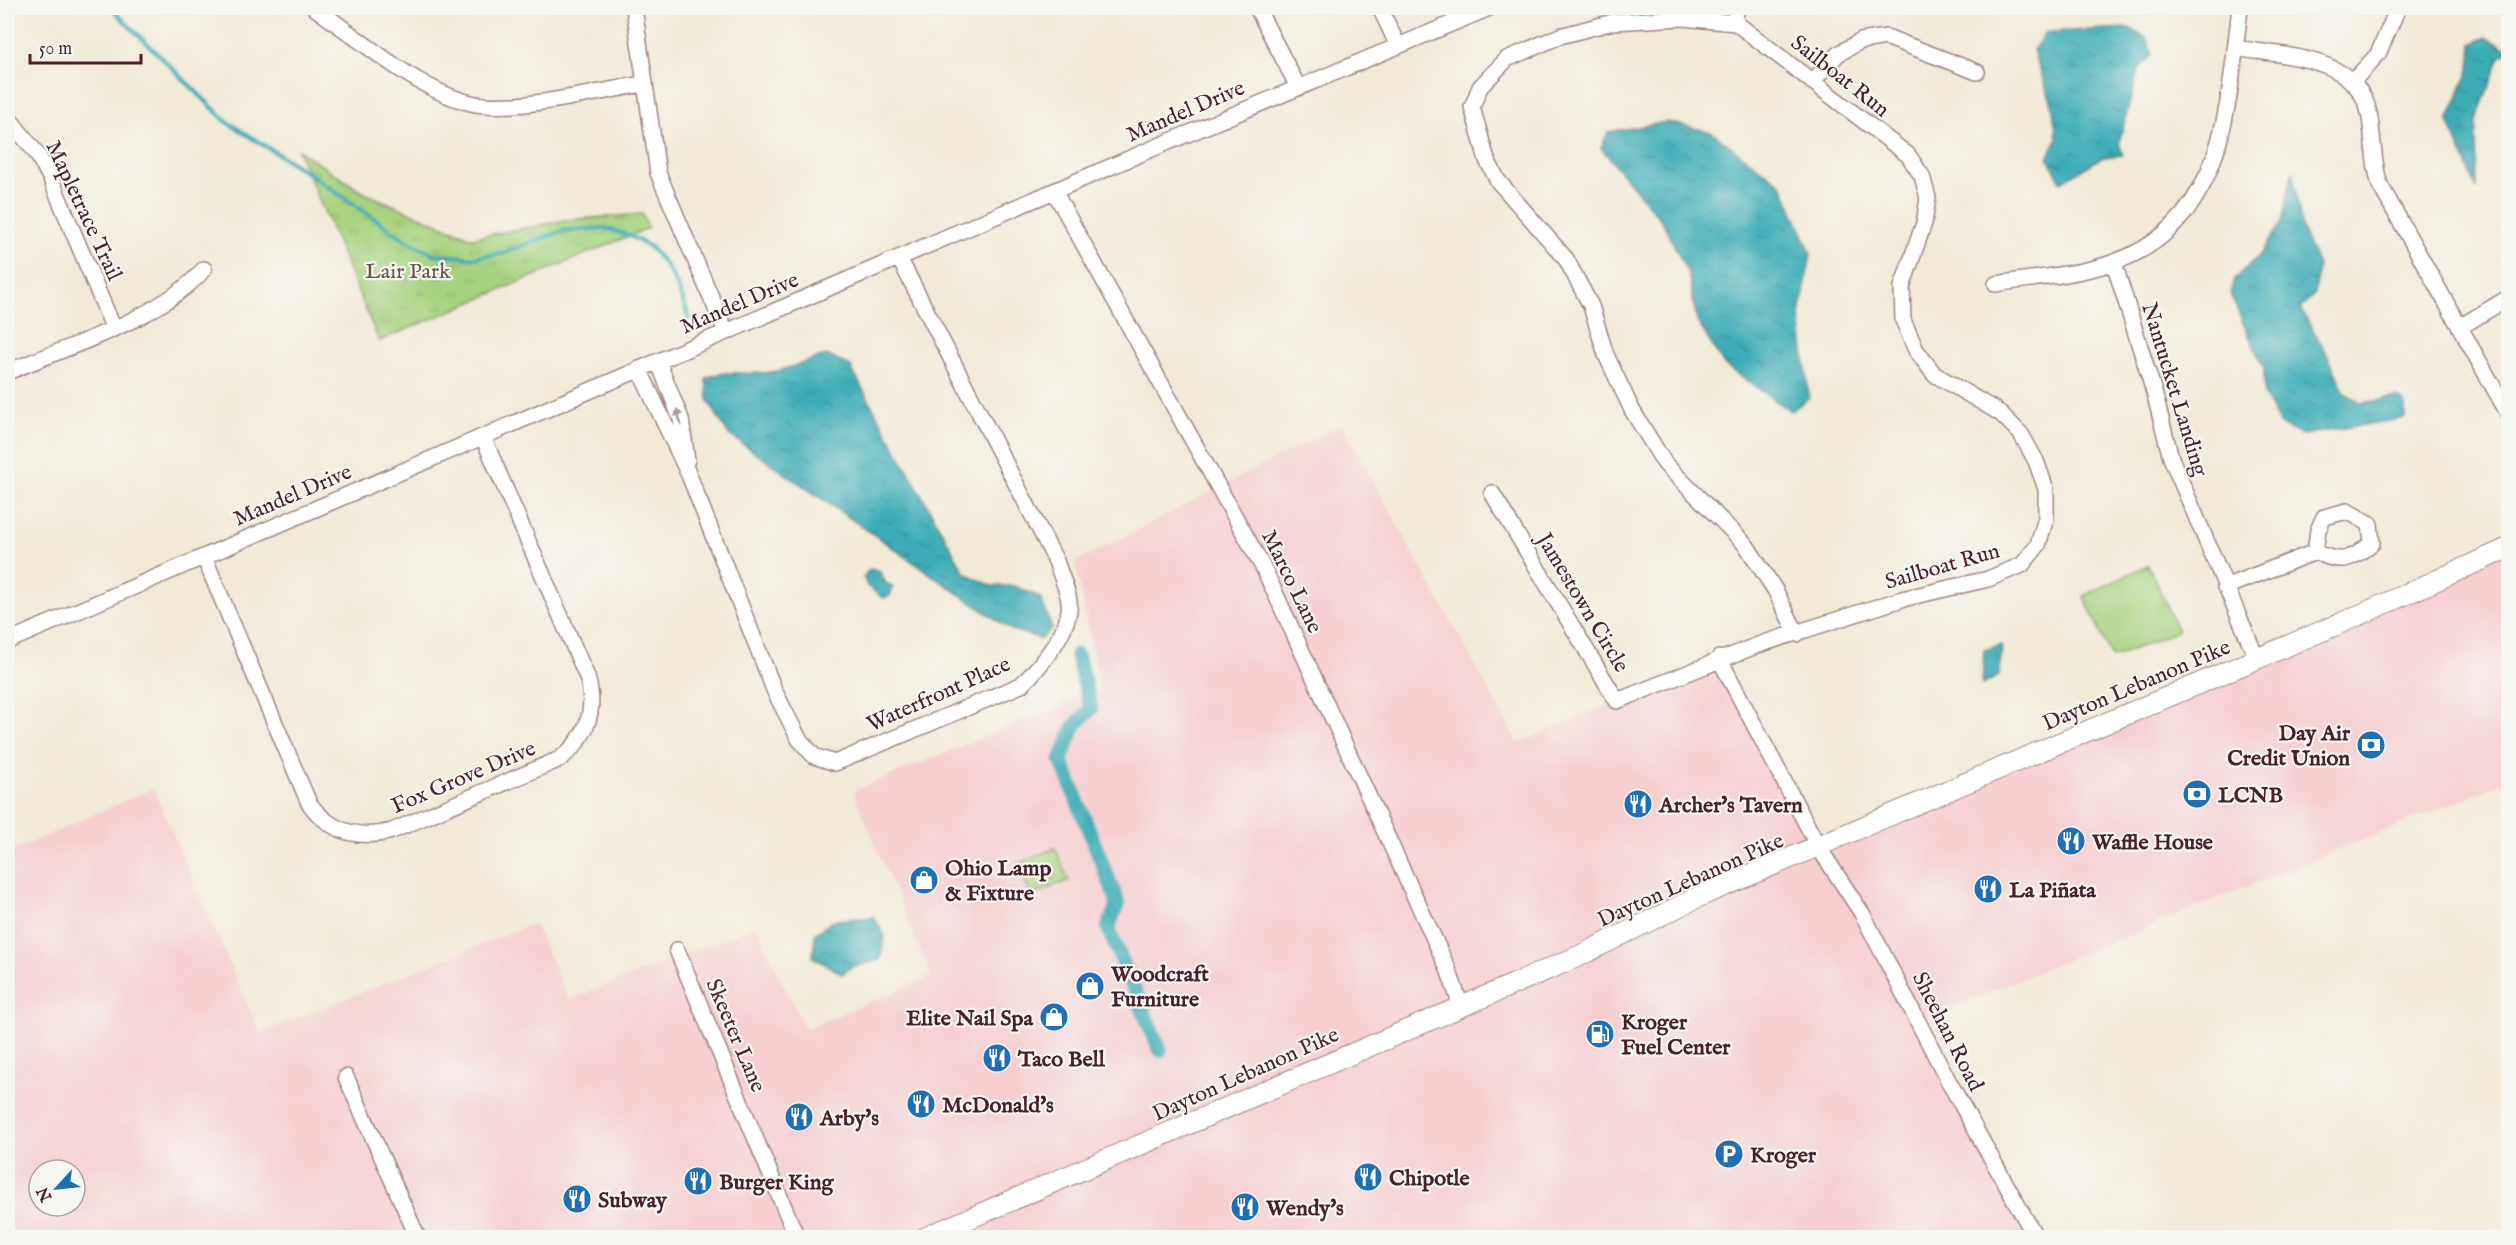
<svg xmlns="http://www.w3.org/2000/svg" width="2516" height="1245" font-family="'IM FELL English',serif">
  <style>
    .built { fill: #f7cfd1; fill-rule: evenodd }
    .grass { fill: url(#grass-tufts); stroke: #787956; stroke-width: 1.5 }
    .pitch { fill: #a7d380; stroke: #787956; stroke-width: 1.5 }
    .water { fill: url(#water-ripples); stroke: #426670; stroke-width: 1.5 }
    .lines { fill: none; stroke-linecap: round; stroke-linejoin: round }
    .stream { stroke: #3bacb6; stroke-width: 4.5 }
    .canal { stroke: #3bacb6; stroke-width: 15 }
    .minor-casing { stroke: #9e8481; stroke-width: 18 }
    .major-casing { stroke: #9e8481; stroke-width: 22 }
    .minor { stroke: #fff; stroke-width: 15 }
    .major { stroke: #fff; stroke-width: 20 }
    .oneway { fill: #ae9aa0 }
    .labels { text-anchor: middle; stroke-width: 4.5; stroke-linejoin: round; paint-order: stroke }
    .street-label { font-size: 22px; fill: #4a1f2b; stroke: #f6f6f2 }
    .park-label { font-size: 22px; fill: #654; stroke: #f6f6f2 }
    .poi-label { font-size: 22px; font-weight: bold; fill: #4a1f2b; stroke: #f6f6f2; text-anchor: start }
  </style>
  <defs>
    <pattern id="grass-tufts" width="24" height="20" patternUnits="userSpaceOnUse" patternTransform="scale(1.5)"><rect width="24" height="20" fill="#a7d380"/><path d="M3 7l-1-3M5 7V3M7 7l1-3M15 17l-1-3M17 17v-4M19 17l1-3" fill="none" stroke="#91b56f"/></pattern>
    <pattern id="water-ripples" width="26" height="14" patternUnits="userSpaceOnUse" patternTransform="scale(1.5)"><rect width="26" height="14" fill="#3bacb6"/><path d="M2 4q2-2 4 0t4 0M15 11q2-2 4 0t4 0" fill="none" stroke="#348b94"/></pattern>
  </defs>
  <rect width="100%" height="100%" fill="#f6f6f2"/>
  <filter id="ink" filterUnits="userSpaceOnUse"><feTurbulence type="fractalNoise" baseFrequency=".0167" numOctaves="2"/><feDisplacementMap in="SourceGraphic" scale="12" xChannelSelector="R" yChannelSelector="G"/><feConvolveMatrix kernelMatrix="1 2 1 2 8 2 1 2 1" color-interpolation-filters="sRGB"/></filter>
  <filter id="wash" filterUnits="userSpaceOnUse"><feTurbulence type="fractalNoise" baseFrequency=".008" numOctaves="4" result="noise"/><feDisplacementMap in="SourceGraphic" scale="24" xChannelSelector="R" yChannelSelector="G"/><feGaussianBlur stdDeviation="1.35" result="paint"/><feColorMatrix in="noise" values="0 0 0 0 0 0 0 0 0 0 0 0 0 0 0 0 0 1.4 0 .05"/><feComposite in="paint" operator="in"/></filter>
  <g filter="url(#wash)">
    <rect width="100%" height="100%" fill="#f2ead7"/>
    <path class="built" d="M1342 424 1518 743 1719 658 1819 848 2508 547V781L1919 1020 2038 1237H8V853L153 788 260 1033 534 923 569 1000 756 926 805 1029 931 976 853 791 1100 689 1075 562ZM39 1170H75V1206H39Z"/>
    <path class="grass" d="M298 150 364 193 472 238 567 220 642 214 648 228 379 341Z
      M1055 848 1069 880 1031 896 1017 864Z"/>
    <path class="pitch" d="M2148 565 2178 631 2112 658 2084 596Z"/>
    <path class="water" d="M2129 28 2146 38 2152 55 2139 68 2119 142 2123 155 2103 157 2061 182 2048 158 2057 138 2052 104 2033 50 2046 32Z
      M2486 37 2508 49V53L2500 56 2476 121 2477 189 2448 121 2470 68 2472 44Z
      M1667 122 1711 132 1782 185 1811 253 1800 315 1809 398 1791 411 1724 365 1697 321 1688 273 1662 221 1601 148 1608 132Z
      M2293 171 2302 229 2318 265 2315 294 2300 308 2326 352 2345 393 2361 403 2397 397 2405 403V418L2302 435 2280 425 2264 395V369L2230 294 2234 279 2260 255 2282 222Z
      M826 355 850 366 965 573 992 586H1015L1041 598 1052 628 1041 639 1010 629 728 434 708 400 706 378C731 368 747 376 771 372 789 369 808 361 826 355Z
      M870 569 880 572 886 583 893 587 890 596 883 598 867 586 863 577Z
      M2002 645 1999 676 1982 685 1984 650Z
      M874 917 885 937 880 960 851 967 842 974 813 957 815 934 834 920Z"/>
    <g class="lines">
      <path class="stream" d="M111 8 227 122 308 173 410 243 434 254 471 258 503 253 562 231 606 228 630 236 650 247 665 264 678 287 689 318"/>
      <path class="canal" d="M1077 655 1091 709 1075 725 1061 760 1118 903 1108 928 1160 1050"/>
    </g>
  </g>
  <g filter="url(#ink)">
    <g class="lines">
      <g class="minor-casing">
        <path id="minor" d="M315 8C358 38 420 92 471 103 514 113 598 91 644 84
          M634 8 658 173 726 332
          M1257 8 1298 87
          M1380 8 1397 44
          M1735 8 1736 23
          M2235 48C2282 56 2357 55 2369 113 2374 137 2372 160 2380 185L2508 413
          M2354 80 2378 54 2398 8
          M1812 82 1838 54 1861 41 1886 37 1977 72
          M8 117 37 154 50 177 113 327
          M1054 191 1264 569 1448 969 1461 1006
          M2114 263 2154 392 2171 458 2257 659
          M1996 284C2033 278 2076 275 2112 263 2225 225 2228 106 2240 8
          M2460 327 2508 298
          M658 361 681 419 687 460
          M639 369 689 475 775 692 799 739 814 756 835 763 1021 685C1039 668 1073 628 1069 601 1067 588 1060 574 1056 561L899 258
          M8 372C68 346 161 319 204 269
          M1492 493 1617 701 1758 645 1902 599 1988 579 2022 565 2038 545 2046 518V489L2036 461 2021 434 2000 413 1934 374 1916 350 1903 320 1902 287 1924 223 1928 198 1922 176 1908 155 1736 23 1683 18 1613 22 1560 36 1507 59 1480 87 1472 107 1487 160 1498 181 1566 259 1591 306 1606 355 1632 410 1665 464 1746 545 1775 590 1797 634
          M204 557 309 803C330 832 358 840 392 831L560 759C587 738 597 710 587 677L483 437
          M2225 587 2315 552C2342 564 2350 561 2372 543L2370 524 2347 511 2324 517 2318 530 2315 552
          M8 641 1161 145 1489 8
          M1719 658 1819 848 1863 915 1949 1082 2036 1238
          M677 950 797 1238
          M346 1077 418 1238"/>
      </g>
      <g class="major-casing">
        <path id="major" d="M924 1238 1579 956 1696 898 2362 614 2508 548"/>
      </g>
      <use href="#minor" class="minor"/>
      <use href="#major" class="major"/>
    </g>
    <defs><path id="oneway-solid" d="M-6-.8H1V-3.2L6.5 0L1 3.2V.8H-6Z" transform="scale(1.5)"/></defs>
    <use class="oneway" href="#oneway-solid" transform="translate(679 417) rotate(-106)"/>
  </g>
  <defs>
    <g id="bank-disc" transform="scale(1.5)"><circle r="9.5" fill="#1f6fb2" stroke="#f6f6f2"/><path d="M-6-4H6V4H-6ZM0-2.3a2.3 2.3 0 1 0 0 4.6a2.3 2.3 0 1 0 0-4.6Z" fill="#fff"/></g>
    <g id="restaurant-disc" transform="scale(1.5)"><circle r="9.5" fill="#1f6fb2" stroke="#f6f6f2"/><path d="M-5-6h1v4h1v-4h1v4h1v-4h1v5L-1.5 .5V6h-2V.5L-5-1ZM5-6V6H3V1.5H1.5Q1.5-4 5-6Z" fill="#fff"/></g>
    <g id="shop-disc" transform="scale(1.5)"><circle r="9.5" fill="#1f6fb2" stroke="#f6f6f2"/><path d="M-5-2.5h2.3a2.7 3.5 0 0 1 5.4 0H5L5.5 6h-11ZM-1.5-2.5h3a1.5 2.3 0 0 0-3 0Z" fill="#fff"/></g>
    <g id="fuel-disc" transform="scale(1.5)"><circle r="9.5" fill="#1f6fb2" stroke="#f6f6f2"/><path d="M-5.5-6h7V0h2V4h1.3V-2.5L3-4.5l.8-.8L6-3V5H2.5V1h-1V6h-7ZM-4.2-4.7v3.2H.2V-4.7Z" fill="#fff"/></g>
    <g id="parking-disc" transform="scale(1.5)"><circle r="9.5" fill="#1f6fb2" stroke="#f6f6f2"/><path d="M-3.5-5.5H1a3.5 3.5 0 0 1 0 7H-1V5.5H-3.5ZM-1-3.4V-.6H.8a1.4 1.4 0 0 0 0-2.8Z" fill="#fff"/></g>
  </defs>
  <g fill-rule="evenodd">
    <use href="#bank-disc" x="2371" y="745"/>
    <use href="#bank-disc" x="2197" y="794"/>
    <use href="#restaurant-disc" x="1638" y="804"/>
    <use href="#restaurant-disc" x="2071" y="841"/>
    <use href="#shop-disc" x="924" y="880"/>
    <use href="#restaurant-disc" x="1988" y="889"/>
    <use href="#shop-disc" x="1090" y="986"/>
    <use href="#shop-disc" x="1054" y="1017"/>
    <use href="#fuel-disc" x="1600" y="1034"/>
    <use href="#restaurant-disc" x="997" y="1058"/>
    <use href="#restaurant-disc" x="921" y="1104"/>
    <use href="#restaurant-disc" x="799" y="1117"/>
    <use href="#parking-disc" x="1729" y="1154"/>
    <use href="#restaurant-disc" x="1368" y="1177"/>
    <use href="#restaurant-disc" x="698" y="1181"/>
    <use href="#restaurant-disc" x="577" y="1199"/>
    <use href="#restaurant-disc" x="1245" y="1207"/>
  </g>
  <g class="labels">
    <g class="street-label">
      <text transform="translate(1841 75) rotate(38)" y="8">Sailboat Run</text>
      <text transform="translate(1185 110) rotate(-23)" y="8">Mandel Drive</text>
      <text transform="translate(85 210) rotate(65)" y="8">Mapletrace Trail</text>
      <text transform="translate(739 302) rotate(-23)" y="8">Mandel Drive</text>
      <text transform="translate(2176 389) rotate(73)" y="8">Nantucket Landing</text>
      <text transform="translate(292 494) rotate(-23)" y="8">Mandel Drive</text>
      <text transform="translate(1942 565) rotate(-16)" y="8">Sailboat Run</text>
      <text transform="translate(1293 581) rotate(64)" y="8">Marco Lane</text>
      <text transform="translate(1584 602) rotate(59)" y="8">Jamestown Circle</text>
      <text transform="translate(2136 684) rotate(-23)" y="8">Dayton Lebanon Pike</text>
      <text transform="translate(938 693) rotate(-24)" y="8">Waterfront Place</text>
      <text transform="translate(463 776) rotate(-23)" y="8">Fox Grove Drive</text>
      <text transform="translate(1690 879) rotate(-24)" y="8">Dayton Lebanon Pike</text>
      <text transform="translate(1949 1031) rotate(63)" y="8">Sheehan Road</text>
      <text transform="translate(737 1035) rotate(67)" y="8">Skeeter Lane</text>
      <text transform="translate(1245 1073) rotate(-24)" y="8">Dayton Lebanon Pike</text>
    </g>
    <g class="park-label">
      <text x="408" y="278">Lair Park</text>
    </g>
    <g class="poi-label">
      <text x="2350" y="740" text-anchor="end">Day Air<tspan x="2350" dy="25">Credit Union</tspan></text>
      <text x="2218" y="802">LCNB</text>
      <text x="1659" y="812">Archer's Tavern</text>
      <text x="2092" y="849">Waffle House</text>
      <text x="945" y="875">Ohio Lamp<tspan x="945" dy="25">&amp; Fixture</tspan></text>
      <text x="2009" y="897">La Piñata</text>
      <text x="1111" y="981">Woodcraft<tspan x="1111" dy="25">Furniture</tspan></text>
      <text x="1033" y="1025" text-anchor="end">Elite Nail Spa</text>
      <text x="1621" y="1029">Kroger<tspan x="1621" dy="25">Fuel Center</tspan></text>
      <text x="1018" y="1066">Taco Bell</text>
      <text x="942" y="1112">McDonald's</text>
      <text x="820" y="1125">Arby's</text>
      <text x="1750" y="1162">Kroger</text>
      <text x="1389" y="1185">Chipotle</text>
      <text x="719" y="1189">Burger King</text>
      <text x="598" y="1207">Subway</text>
      <text x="1266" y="1215">Wendy's</text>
    </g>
  </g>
  <rect width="2516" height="1245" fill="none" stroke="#f6f6f2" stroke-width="30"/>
  <g transform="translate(57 1188) rotate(243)"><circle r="28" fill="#f6f6f2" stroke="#b1a0a2" stroke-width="1.5"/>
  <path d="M0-4.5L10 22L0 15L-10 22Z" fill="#1f6fb2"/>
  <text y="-9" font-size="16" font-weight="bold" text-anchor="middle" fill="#4a1f2b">N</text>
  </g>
  <path d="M30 54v9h111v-9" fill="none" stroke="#4a1f2b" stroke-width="3"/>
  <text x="39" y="54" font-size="18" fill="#4a1f2b" stroke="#f6f6f2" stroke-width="4.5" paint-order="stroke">50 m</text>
</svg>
